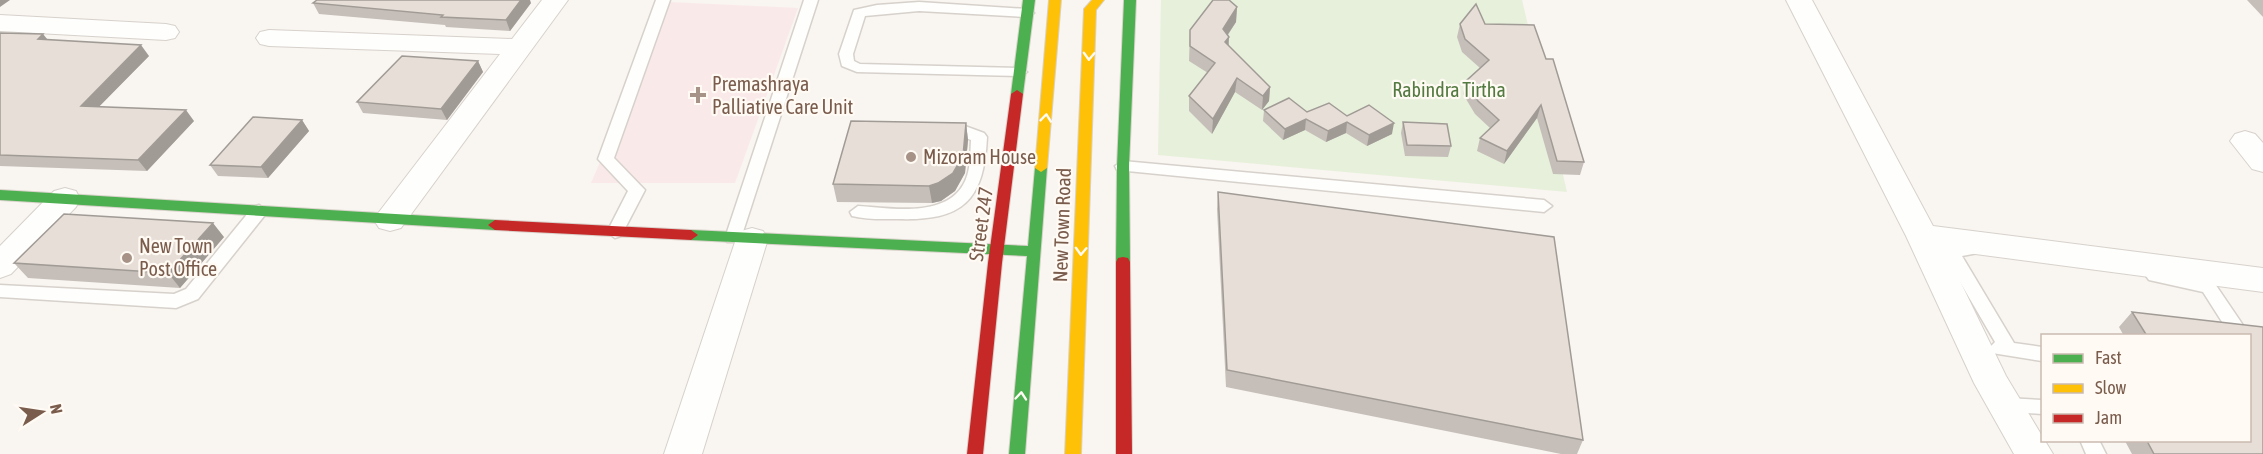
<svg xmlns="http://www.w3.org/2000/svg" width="2263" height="454" font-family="'Asap Condensed',sans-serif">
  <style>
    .medical { fill: #fae9e9 }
    .green { fill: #e7f0db }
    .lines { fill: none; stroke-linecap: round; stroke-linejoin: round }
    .lane-casing { stroke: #d7d1cb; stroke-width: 3 }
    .street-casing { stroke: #d7d1cb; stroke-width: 2 }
    .fast-casing { stroke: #d9d2cb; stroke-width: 2 }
    .slow-casing { stroke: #d9d2cb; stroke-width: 2 }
    .jam-casing { stroke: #d9d2cb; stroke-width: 2 }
    .lane { fill: #fefefd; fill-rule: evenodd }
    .street { fill: #fefefd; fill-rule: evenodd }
    .fast { fill: #4caf50; fill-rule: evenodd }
    .slow { fill: #ffc107; fill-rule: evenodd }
    .jam { fill: #c62828; fill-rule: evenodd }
    .wall { fill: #c6bfb9 }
    .shaded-wall { fill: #a19b96 }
    .building { fill: #e6ded7; stroke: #a19b96; stroke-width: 1.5 }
    .oneway { stroke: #fffaf3 }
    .poi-dot { fill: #a69286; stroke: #fffaf3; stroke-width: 2 }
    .labels { text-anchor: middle; stroke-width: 4.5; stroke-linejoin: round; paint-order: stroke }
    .poi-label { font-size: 20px; fill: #7a5c4d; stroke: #fffaf3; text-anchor: start }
    .park-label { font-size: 20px; fill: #537a41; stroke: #fffaf3 }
    .street-label { font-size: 20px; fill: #7a5c4d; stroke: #fffaf3 }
  </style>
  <rect width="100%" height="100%" fill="#f9f5f0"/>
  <path class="medical" d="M669 2 798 8 735 183H591Z"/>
  <path class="green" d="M1161 0H1522L1567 192 1158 155Z"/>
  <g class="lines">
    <g class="lane-casing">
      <path id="lane" d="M656 0H670L614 158 645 190 621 236 615 238 607 232 628 191 598 159Z
        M804 0H818L741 238 739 242H727L725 238Z
        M919 2 1027 9 1034 13 1027 17 919 11 865 16 853 54 854 61 860 64 1020 68 1027 72 1020 76 857 72 842 66 839 54 854 10 877 5Z
        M965 126 984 133 987 137C984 201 963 221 898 219 883 219 867 220 852 216L850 212 858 206C889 208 944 218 963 185 971 172 970 155 971 140 961 135 946 141 938 132L946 127Z
        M1123 161 1544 200 1552 206 1544 212 1117 170 1115 166Z
        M259 205 267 211 265 215 198 299 176 308 0 297V285L174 294 186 289 253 207Z
        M1972 243 1978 245 1980 249 1978 253 1962 256 2014 343 2042 347V361L1992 353 1989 348 1995 342 1942 251 1950 245Z
        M2155 270 2195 278 2203 273 2209 275 2247 331 2250 336V337L2231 336 2203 292 2149 280 2146 276 2149 272Z
        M2006 398 2042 400V414L1999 411 1997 406 1999 401Z
        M2080 440H2099L2106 454H2086Z"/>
    </g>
    <g class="street-casing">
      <path id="street" d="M542 0H568L401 228 390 231 379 228 374 220 379 212 500 54 269 46 260 44 256 38 260 32 269 30 512 39Z
        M1786 0H1812L1933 226 2263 268V292L1945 250 2006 376 2053 454H2014L1974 383 1906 236Z
        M0 15 166 24 175 26 179 32 175 38 166 40 0 31Z
        M2245 131 2255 134 2263 143V172L2252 169 2230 141 2235 134Z
        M65 188 76 191 80 199 76 207 11 274 0 278V246L54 191Z
        M752 228 763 231 768 239 702 454H664L736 239 741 231Z"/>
    </g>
    <g class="fast-casing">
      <path id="fast" d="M1023 0H1035L1023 94 1017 98 1011 94Z
        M1124 0H1136L1129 166 1130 262 1128 266H1118L1116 262 1117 166Z
        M1041 164 1047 168 1025 454H1009L1027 256 691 240 684 235 691 230 1028 246 1035 168Z
        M0 190 495 220 502 225 495 230 0 200Z"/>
    </g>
    <g class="slow-casing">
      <path id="slow" d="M1049 0H1061L1047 168 1041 172 1035 168Z
        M1092 0H1104L1096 10 1081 454H1065L1084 9Z"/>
    </g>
    <g class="jam-casing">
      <path id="jam" d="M1017 90 1023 94 1002 263 983 454H967L988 263 1011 94Z
        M495 220 691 230 698 235 691 240 495 230 488 225Z
        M1123 257 1128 258 1130 262 1132 454H1116V262L1118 258Z"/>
    </g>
    <use href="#lane" class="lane"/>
    <use href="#street" class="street"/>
    <use href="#fast" class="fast"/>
    <use href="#slow" class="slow"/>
    <use href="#jam" class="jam"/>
  </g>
  <path class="wall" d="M2247 0H2263V17Z
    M313 3H531L510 31 446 27 445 25 319 14Z
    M1237 7 1236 22 1228 35 1229 46 1270 87 1269 101 1262 110 1235 92 1212 134 1189 111V96L1208 73 1189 61 1190 30Z
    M1460 24H1485L1546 59 1584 162 1580 175 1553 174 1537 118 1504 164 1477 151 1480 138 1490 128 1475 114 1463 94 1466 81 1480 68 1462 52 1457 37Z
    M0 33 48 40 149 56 99 106 194 121 147 171 0 166Z
    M478 61 483 72 447 120 363 113 357 102Z
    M1264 110 1307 112 1347 116 1392 134 1367 146 1346 133 1326 142 1305 130 1283 140 1263 121Z
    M302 120 309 131 268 178 218 176 210 165Z
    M1403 122 1451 146 1448 157 1405 156 1401 133Z
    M966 123 968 140 965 173 955 191 941 201 932 203 837 202 833 184Z
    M1218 192 1583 440 1577 454H1561L1226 387 1217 209Z
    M224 237 180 288 28 278 14 263Z
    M2132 312 2263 327V454H2132L2125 441H2250V336H2124L2119 327Z"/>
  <path class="shaded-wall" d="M0 0H10L0 7Z
    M521 0H530L531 3 510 31 506 20Z
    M1237 7 1236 22 1222 43 1223 29Z
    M43 34 52 45 38 39Z
    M1229 37 1228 51 1225 42Z
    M141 45 149 56 89 117 81 106Z
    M478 61 483 72 447 120 441 109Z
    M1237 78 1235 92 1212 134 1213 119Z
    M1270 87 1269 101 1262 110 1263 96Z
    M1541 105 1537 118 1504 164 1507 151Z
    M186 110 194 121 147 171 138 160Z
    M1306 119 1305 130 1283 140 1285 129Z
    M302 120 309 131 268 178 261 167Z
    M1347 122 1346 133 1326 142 1328 131Z
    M966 123 968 140 965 173 955 191 941 201 932 203 929 186Z
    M1394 123 1392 134 1367 146 1369 135Z
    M213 223 224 237 180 288 168 273Z"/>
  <path class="building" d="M317 0H521L506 20 441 17 443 15 313 3Z
    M1213 0H1229L1237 7 1223 29 1229 37 1225 42 1270 87 1263 96 1237 78 1213 119 1189 96 1215 63 1190 46V30Z
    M1476 4 1485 24 1534 25 1546 59H1553L1584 162 1557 161 1541 105 1507 151 1480 138 1499 120 1478 101 1466 81 1489 60 1465 39 1460 24Z
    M0 33 43 34 38 39 141 45 81 106 186 110 138 160 0 155Z
    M402 56 478 61 441 109 357 102Z
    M1289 98 1307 112 1329 103 1347 116 1369 105 1394 123 1369 135 1347 122 1328 131 1306 119 1285 129 1264 110Z
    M253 117 302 120 261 167 210 165Z
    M851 121 966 123 963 156 953 173 938 183 929 186 833 184Z
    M1403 122 1447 124 1451 146 1407 145Z
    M1218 192 1554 237 1583 440 1227 370Z
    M64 214 213 223 168 273 14 263Z
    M2132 312 2263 327V454H2154L2147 441H2250V336H2147Z"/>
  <defs><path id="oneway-chevron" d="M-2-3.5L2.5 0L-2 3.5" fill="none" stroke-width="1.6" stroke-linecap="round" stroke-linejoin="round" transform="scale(1.5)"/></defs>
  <g class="oneway">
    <use href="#oneway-chevron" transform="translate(1089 56) rotate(92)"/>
    <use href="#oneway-chevron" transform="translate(1046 118) rotate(-84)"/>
    <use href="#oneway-chevron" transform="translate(1081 251) rotate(92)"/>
    <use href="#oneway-chevron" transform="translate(1021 396) rotate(-85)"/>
  </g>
  <g class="poi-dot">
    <path d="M695 86h6v6h6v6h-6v6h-6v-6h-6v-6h6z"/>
    <circle cx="911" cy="157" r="6"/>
    <circle cx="127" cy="258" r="6"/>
  </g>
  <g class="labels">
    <g class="poi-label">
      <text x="712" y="91">Premashraya<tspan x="712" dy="23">Palliative Care Unit</tspan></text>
      <text x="923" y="164">Mizoram House</text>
      <text x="139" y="253">New Town<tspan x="139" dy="23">Post Office</tspan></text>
    </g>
    <g class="park-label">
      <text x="1449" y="97">Rabindra Tirtha</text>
    </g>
    <g class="street-label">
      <text transform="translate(981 224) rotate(-82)" y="7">Street 247</text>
      <text transform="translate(1062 225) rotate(-88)" y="7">New Town Road</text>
    </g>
  </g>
  <rect x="2041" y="334" width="210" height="108" fill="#fffaf3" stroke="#cabbb1" stroke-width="1.5"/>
  <rect x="2053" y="354" width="30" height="9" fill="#4caf50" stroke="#cabbb1" stroke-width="1.5"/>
  <text x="2095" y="364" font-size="18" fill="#7a5c4d">Fast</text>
  <rect x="2053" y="384" width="30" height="9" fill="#ffc107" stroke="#cabbb1" stroke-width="1.5"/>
  <text x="2095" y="394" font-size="18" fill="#7a5c4d">Slow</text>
  <rect x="2053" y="414" width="30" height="9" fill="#c62828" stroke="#cabbb1" stroke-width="1.5"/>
  <text x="2095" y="424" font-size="18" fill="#7a5c4d">Jam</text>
  <g transform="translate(42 412) rotate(78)" stroke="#fffaf3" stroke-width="4.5" paint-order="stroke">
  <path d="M0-4.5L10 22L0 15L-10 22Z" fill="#7a5c4d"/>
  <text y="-9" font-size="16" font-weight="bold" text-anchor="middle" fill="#7a5c4d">N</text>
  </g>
</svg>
